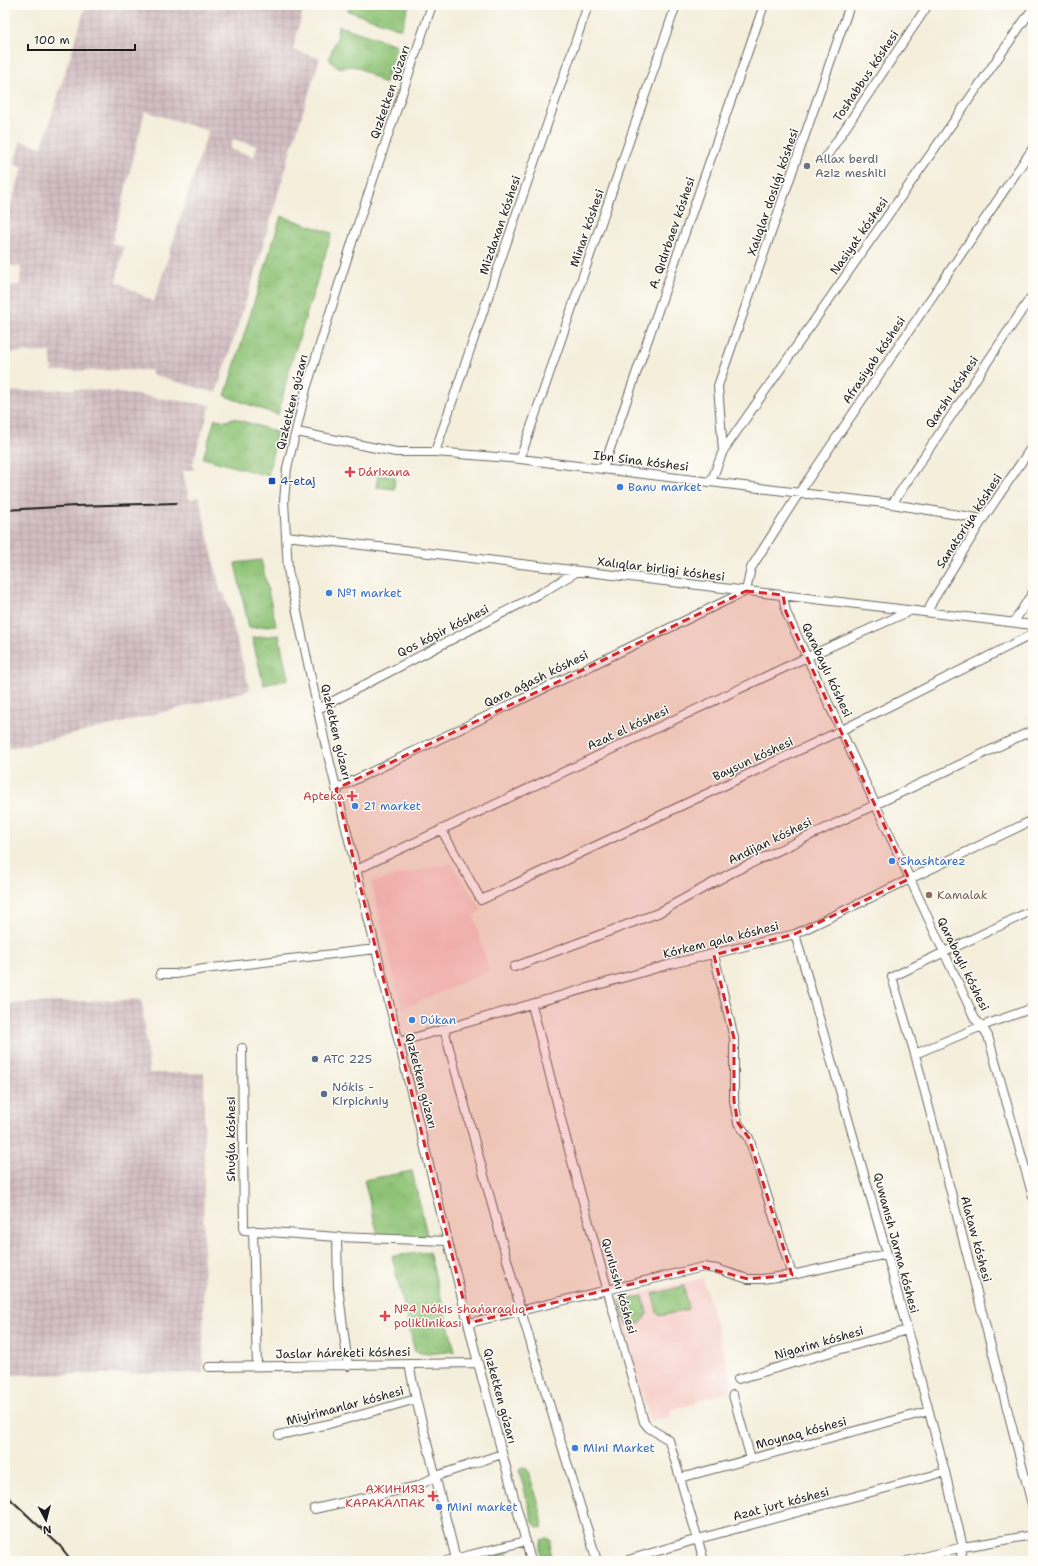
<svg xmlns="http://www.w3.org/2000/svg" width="1038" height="1566" font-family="'Shantell Sans',sans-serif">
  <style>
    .built { fill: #f7d0cb }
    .industrial { fill: url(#industrial-grid); fill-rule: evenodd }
    .grass { fill: url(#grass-tufts); stroke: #557049 }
    .park { fill: url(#park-crowns); stroke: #557049 }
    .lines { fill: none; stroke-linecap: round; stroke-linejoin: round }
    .minor-casing { stroke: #68665f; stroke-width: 10 }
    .minor { stroke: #fff; stroke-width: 8 }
    .rail { stroke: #1c1c1c; stroke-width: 2 }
    .marked { fill: #d62828; fill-opacity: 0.2; stroke: #d62828; stroke-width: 3; stroke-dasharray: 8 5; stroke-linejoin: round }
    .worship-dot { fill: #6b7280; stroke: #fdfcf7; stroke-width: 1.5 }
    .health-dot { fill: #e0444e; stroke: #fdfcf7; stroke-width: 1.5 }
    .transit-dot { fill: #1a4fb4; stroke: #fdfcf7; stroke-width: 1.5 }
    .shop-dot { fill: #3f7fe0; stroke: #fdfcf7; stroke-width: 1.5 }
    .education-dot { fill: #8d6e63; stroke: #fdfcf7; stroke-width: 1.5 }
    .service-dot { fill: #5c6f8a; stroke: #fdfcf7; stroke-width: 1.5 }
    .labels { text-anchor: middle; stroke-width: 3; stroke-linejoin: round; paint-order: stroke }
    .street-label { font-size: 12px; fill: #1c1c1c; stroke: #fdfcf7 }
    .worship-label { font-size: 12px; fill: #5b616d; stroke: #fdfcf7; text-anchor: start }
    .health-label { font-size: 12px; fill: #be3a42; stroke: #fdfcf7; text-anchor: start }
    .transit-label { font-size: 12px; fill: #164399; stroke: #fdfcf7; text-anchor: start }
    .shop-label { font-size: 12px; fill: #366cbe; stroke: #fdfcf7; text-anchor: start }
    .education-label { font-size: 12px; fill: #785e54; stroke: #fdfcf7; text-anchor: start }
    .service-label { font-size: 12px; fill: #4e5e75; stroke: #fdfcf7; text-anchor: start }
  </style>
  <defs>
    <pattern id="industrial-grid" width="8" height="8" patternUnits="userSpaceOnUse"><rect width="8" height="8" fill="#d2bec2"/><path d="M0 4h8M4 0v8" fill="none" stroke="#b4a3a6"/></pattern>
    <pattern id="grass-tufts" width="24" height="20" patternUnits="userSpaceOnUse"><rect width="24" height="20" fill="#8ec376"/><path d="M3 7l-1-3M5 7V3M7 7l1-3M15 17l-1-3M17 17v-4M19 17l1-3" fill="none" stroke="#7aa766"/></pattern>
    <pattern id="park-crowns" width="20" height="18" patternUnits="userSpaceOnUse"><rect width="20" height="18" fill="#8ec376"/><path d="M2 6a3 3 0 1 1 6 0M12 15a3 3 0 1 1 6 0" fill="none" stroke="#7aa766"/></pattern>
  </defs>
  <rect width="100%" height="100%" fill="#fdfcf7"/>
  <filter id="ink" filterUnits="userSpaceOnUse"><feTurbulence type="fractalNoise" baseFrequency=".025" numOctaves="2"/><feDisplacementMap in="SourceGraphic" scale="8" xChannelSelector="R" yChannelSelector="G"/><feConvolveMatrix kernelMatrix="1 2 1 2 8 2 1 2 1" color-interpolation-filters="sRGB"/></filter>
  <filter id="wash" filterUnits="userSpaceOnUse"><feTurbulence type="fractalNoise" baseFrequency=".012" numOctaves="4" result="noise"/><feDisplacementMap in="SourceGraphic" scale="16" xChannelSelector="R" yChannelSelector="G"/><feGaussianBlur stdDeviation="0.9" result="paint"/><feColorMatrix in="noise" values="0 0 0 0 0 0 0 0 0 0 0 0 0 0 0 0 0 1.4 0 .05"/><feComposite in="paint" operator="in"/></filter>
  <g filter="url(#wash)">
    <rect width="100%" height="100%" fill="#f4eedb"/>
    <path class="built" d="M451 863 482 910 474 915 489 971 402 1009 371 882Z
      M703 1278 734 1390 697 1401V1403L670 1410 671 1416 650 1421 615 1299Z"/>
    <path class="industrial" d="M86 5H304L293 50 320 58 289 156 256 270 216 393 153 375 151 370 52 371 51 352 5 353V286L20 285 21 267 5 265V222L23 167 14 164 21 141 42 147ZM145 111 208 131 154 302 116 281 124 247 112 243ZM233 139 257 146 254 157 230 149Z
      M70 389 97 390 211 405 198 445 193 463 194 469 183 471 189 499 199 497 221 593 224 592 250 690 125 722 27 745 5 748V392Z
      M142 999 149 1073H204L203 1373 5 1375V1004Z"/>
    <path class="grass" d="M350 5H409L401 29 348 11Z
      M339 26 397 45 384 84C376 79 368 72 359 68 346 62 339 76 329 58L338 35 337 31Z
      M281 216 332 233 290 367 278 415 225 396Z
      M233 418 277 432 268 476 203 458 215 419 227 421Z
      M261 560 276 625 249 628 235 563Z
      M279 635 288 679 264 685 252 638Z
      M412 1171 427 1235 425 1238 378 1235 364 1180Z
      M429 1252 455 1351 428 1354 415 1352 392 1256Z
      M684 1286 688 1309 660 1316 657 1312 653 1294Z
      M643 1296 647 1314 641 1323 627 1326 620 1301Z
      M522 1468 527 1469C531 1479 545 1519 542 1528L537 1527 533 1522 519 1470Z
      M547 1538 551 1540 550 1557 552 1561H541L540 1548 542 1540Z
      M508 1552 509 1561H474Z"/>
    <path class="park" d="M378 475 395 477 394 489 376 487Z"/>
  </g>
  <g filter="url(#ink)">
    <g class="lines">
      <g class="minor-casing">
        <path id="minor" d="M432 5 356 230 306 389 287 468 284 501 286 536 288 570 325 743 478 1363 531 1561
          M824 160 928 5
          M297 432 396 452H435L520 459 892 504 983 519
          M723 451 718 386 850 5
          M435 452 588 5
          M520 459 676 5
          M603 469 764 5
          M711 482 723 451 1033 8
          M892 504 1033 294
          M286 536 1033 625
          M783 595 786 612C850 747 911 884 975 1019L982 1026 988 1036 1033 1197
          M928 612 932 602 983 519 1033 445
          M1014 622 1033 592
          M318 709 541 593 578 571
          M336 789 746 591 751 568 799 493 1033 148
          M441 829 481 900 842 730 1033 634
          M356 870 807 657 910 611
          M1033 910 892 977 915 1054 1033 1508
          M795 934 887 1254 945 1472 963 1547 960 1561
          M714 955 734 1038V1101L738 1123 749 1138 792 1275
          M514 967 658 913 731 873 1033 730
          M160 974H176L204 969 376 949
          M532 1005 571 1158 644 1422 649 1428 669 1440 704 1561
          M444 1029 521 1311 597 1561
          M399 1042 671 964 795 934 1033 820
          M242 1048 244 1230 337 1237 448 1241
          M915 1054 982 1026 1033 1008
          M253 1230 257 1366
          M337 1237 338 1287 348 1366
          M469 1323 703 1267 717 1269 748 1279H762L792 1275 887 1254
          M409 1364 416 1399 456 1559
          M209 1367 478 1363
          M738 1379 907 1330
          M733 1395 751 1459
          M279 1435 329 1424 416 1399
          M680 1478 929 1411
          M314 1509 418 1486 436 1476 502 1454
          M446 1561 526 1541
          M625 1561 698 1539 945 1472
          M907 1561 963 1547 1033 1535"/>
      </g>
      <use href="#minor" class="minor"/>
      <path class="rail" d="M5 510 75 506 177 503
        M5 1494 60 1546 72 1561"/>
    </g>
  </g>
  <path class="marked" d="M746 591 783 595 786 612 909 879 795 934 714 955 734 1038V1101L738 1123 749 1138 792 1275 748 1279 703 1267 469 1323 336 789Z"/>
  <circle class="worship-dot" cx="807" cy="166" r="4"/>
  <g class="health-dot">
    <path d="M348 466h4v4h4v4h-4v4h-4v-4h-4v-4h4z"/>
    <path d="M350 790h4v4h4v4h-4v4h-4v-4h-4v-4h4z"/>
    <path d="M383 1310h4v4h4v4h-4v4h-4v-4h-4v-4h4z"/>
    <path d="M431 1490h4v4h4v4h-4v4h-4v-4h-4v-4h4z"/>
  </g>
  <rect class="transit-dot" x="268" y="477" width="8" height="8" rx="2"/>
  <g class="shop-dot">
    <circle cx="620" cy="487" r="4"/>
    <circle cx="329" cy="593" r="4"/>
    <circle cx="355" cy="806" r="4"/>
    <circle cx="892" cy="861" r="4"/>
    <circle cx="412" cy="1020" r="4"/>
    <circle cx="575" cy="1448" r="4"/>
    <circle cx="439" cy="1507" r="4"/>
  </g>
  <circle class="education-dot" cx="929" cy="895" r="4"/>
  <g class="service-dot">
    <circle cx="315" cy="1059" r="4"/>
    <circle cx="324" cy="1094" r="4"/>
  </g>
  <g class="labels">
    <g class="street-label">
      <text transform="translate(866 76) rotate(-56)" y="4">Toshabbus kóshesi</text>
      <text transform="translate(390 92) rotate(-71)" y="4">Qızketken gúzarı</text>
      <text transform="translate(773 192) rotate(-71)" y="4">Xalıqlar doslıǵı kóshesi</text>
      <text transform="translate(500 225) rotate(-71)" y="4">Mizdaxan kóshesi</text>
      <text transform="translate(587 228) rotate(-71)" y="4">Minar kóshesi</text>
      <text transform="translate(672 233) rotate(-71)" y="4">A. Qıdırbaev kóshesi</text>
      <text transform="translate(859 236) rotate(-55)" y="4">Nasiyat kóshesi</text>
      <text transform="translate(874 360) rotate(-56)" y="4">Afrasiyab kóshesi</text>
      <text transform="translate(952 392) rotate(-56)" y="4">Qarshı kóshesi</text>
      <text transform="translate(292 402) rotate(-76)" y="4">Qızketken gúzarı</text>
      <text transform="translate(641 461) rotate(7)" y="4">Ibn Sina kóshesi</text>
      <text transform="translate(969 521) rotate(-57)" y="4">Sanatoriya kóshesi</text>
      <text transform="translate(661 569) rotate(7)" y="4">Xalıqlar birligi kóshesi</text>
      <text transform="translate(443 631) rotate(-27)" y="4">Qos kópir kóshesi</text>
      <text transform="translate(827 670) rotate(65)" y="4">Qarabaylı kóshesi</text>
      <text transform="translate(536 679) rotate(-26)" y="4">Qara aǵash kóshesi</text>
      <text transform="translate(628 728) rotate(-25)" y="4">Azat el kóshesi</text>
      <text transform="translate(336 732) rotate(77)" y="4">Qızketken gúzarı</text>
      <text transform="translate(753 759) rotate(-25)" y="4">Baysun kóshesi</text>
      <text transform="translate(770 841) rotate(-26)" y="4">Andijan kóshesi</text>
      <text transform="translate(721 940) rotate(-14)" y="4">Kórkem qala kóshesi</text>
      <text transform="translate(963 964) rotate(64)" y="4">Qarabaylı kóshesi</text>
      <text transform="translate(421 1081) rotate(76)" y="4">Qızketken gúzarı</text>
      <text transform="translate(231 1139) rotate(-90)" y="4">Shuǵla kóshesi</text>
      <text transform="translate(976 1239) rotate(75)" y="4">Alataw kóshesi</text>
      <text transform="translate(896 1243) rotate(75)" y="4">Quwanısh Jarma kóshesi</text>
      <text transform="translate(619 1286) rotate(74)" y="4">Qurılısshı kóshesi</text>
      <text transform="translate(819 1343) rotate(-16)" y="4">Nigarim kóshesi</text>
      <text transform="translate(343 1353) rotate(-1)" y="4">Jaslar háreketi kóshesi</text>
      <text transform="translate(500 1396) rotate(75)" y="4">Qızketken gúzarı</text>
      <text transform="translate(345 1406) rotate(-15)" y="4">Miyirimanlar kóshesi</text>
      <text transform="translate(801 1433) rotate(-15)" y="4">Moynaq kóshesi</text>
      <text transform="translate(781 1504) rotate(-15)" y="4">Azat jurt kóshesi</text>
    </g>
    <g class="worship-label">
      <text x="815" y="163">Allax berdi<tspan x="815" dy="14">Aziz meshiti</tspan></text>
    </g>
    <g class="health-label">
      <text x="358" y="476">Dárixana</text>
      <text x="344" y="800" text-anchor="end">Apteka</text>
      <text x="394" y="1313">№4 Nókis shańaraqlıq<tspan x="394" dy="14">poliklinikası</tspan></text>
      <text x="425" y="1493" text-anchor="end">АЖИНИЯЗ<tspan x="425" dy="14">КАРАКАЛПАК</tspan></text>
    </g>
    <g class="transit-label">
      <text x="280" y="485">4-etaj</text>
    </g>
    <g class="shop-label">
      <text x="628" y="491">Banu market</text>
      <text x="337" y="597">№1 market</text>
      <text x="363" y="810">21 market</text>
      <text x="900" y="865">Shashtarez</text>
      <text x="420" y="1024">Dúkan</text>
      <text x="583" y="1452">Mini Market</text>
      <text x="447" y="1511">Mini market</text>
    </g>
    <g class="education-label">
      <text x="937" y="899">Kamalak</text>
    </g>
    <g class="service-label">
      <text x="323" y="1063">АТС 225</text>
      <text x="332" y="1091">Nókis -<tspan x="332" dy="14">Kirpichniy</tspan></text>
    </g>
  </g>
  <rect width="1038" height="1566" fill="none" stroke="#fdfcf7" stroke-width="20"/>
  <g transform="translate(46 1520) rotate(173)" stroke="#fdfcf7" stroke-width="3" paint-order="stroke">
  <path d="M0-3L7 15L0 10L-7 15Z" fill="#1c1c1c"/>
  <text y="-6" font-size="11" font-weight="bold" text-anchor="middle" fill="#1c1c1c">N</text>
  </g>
  <path d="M28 44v6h107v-6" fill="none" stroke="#1c1c1c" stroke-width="2"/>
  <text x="34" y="44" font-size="12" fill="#1c1c1c" stroke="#fdfcf7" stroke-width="3" paint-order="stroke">100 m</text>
</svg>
